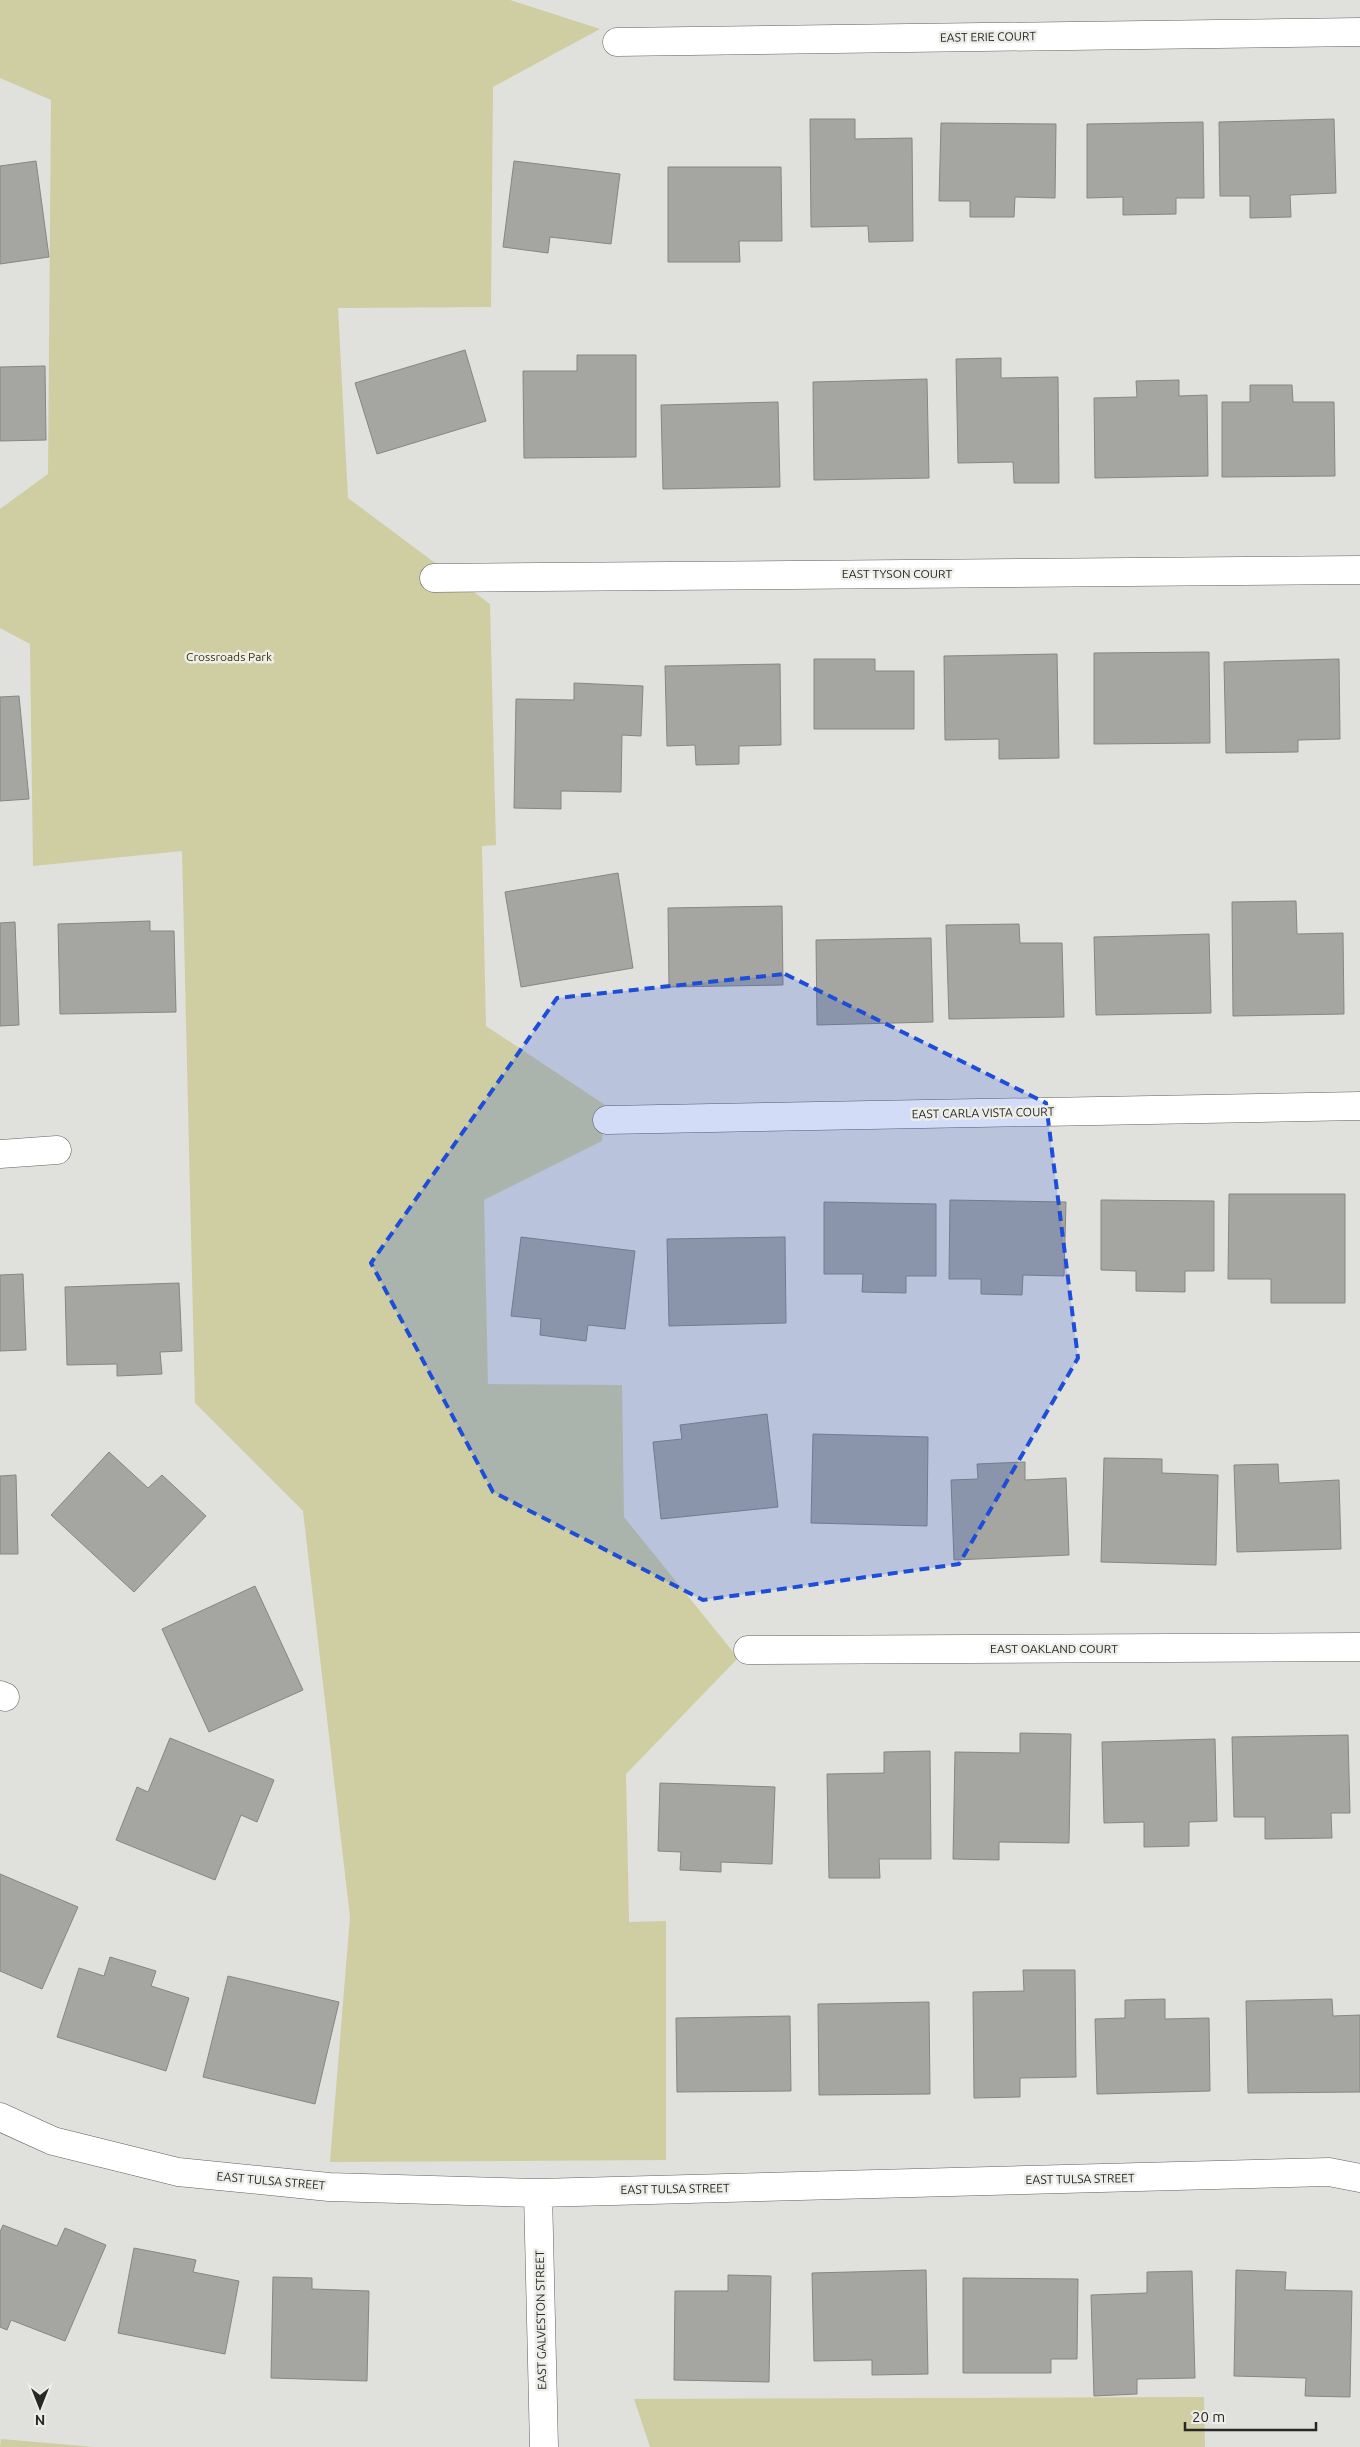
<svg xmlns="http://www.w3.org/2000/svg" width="1360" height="2447" font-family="Ubuntu,sans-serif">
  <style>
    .green { fill: #cfcda2 }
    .building { fill: #a5a5a1; stroke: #868683 }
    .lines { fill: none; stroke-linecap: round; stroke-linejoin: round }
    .street-casing { stroke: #61615e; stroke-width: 29 }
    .street { stroke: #fff; stroke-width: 28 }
    .marked { fill: #1d4ed8; fill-opacity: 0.2; stroke: #1d4ed8; stroke-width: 4; stroke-dasharray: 10 6; stroke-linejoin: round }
    .labels { text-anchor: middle; stroke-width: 5; stroke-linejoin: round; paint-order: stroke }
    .street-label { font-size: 12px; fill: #272725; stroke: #edede9 }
    .park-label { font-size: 12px; fill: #393501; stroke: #edede9 }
  </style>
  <rect width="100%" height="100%" fill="#e0e0dc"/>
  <path class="green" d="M0 0H510L600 29 493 87 491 307 338 308 348 498 490 604 496 845 482 846 486 1026 605 1105 602 1141 484 1200 488 1384 622 1385 624 1517 738 1658 626 1774 629 1922 666 1921V2160L330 2162 350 1917 303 1511 195 1403 182 851 33 866 30 644 0 628V509L48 474 51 100 0 78Z
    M1204 2397 1205 2447H650L634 2399Z
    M1 2439 94 2447H0Z"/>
  <path class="building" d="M810 119H855V139L912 138 913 241 869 242 868 226 811 227Z
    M1334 119 1336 193 1290 195 1291 217 1250 218V196H1220L1219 122Z
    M1203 122 1204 198H1176V214L1123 215V197L1087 198V124Z
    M941 123 1056 124 1055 198 1015 197 1014 217H970V201H939Z
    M36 161 49 257 0 264V166Z
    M514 161 620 174 611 244 550 237 548 253 503 247Z
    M668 167H781L782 241H739L740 262H668Z
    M465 350 486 421 377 454 355 383Z
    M577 355H636V457L524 458 523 371H577Z
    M1001 358V378L1058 377 1059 483H1014L1013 462 958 463 956 359Z
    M45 366 46 440 0 441V367Z
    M927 379 929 478 814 480 813 382Z
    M1179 380V396L1207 395 1208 476 1095 478 1094 398 1137 397 1136 381Z
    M1250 385H1292L1293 402H1334L1335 476 1222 477V402H1250Z
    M778 402 780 487 663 489 661 405Z
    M1209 652 1210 743 1094 744V653Z
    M1057 654 1059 758 999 759V739L945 740 944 656Z
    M814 659H875V671H914V729H814Z
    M1339 659 1340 739 1298 740V752L1226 753 1224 662Z
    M780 664 781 745 739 746V764L696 765 695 745 667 746 665 666Z
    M574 683 643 686 641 736 622 735 621 792 561 791V809L514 808 516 699 574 700Z
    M19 696 29 799 0 801V697Z
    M618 873 633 968 521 987 505 892Z
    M1296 901 1297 934 1343 933 1344 1014 1233 1016 1232 902Z
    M782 906 783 985 669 987 668 908Z
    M150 921V931H174L176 1012 60 1014 58 924Z
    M15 922 19 1025 0 1026V923Z
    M1019 924 1020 943H1062L1064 1017 949 1019 946 925Z
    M1209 934 1211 1013 1096 1015 1094 937Z
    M931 938 933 1022 817 1025 816 940Z
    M1229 1194H1345V1303H1271V1279H1228Z
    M950 1200 1066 1202 1064 1276 1023 1275 1022 1295 981 1294V1279H949Z
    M1101 1200 1214 1201V1271H1185V1292L1136 1291V1271L1101 1270Z
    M824 1202 936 1204V1276H906V1293L862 1292 863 1274H824Z
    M521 1237 635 1251 625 1329 588 1325 586 1341 540 1335 541 1319 511 1316Z
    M785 1237 786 1323 669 1326 667 1239Z
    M23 1274 26 1350 0 1351V1275Z
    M179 1283 182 1351 160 1352 162 1374 117 1376V1364L67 1365 65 1287Z
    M767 1414 778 1507 661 1519 653 1442 682 1439 680 1425Z
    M813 1434 928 1437 927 1526 811 1523Z
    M109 1452 148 1488 162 1475 206 1516 134 1592 51 1515Z
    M1104 1458 1162 1459V1473L1218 1475 1216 1565 1101 1562Z
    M1025 1462V1480L1066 1478 1069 1555 954 1560 951 1480 978 1479 977 1464Z
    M1278 1464 1279 1483 1339 1480 1341 1549 1237 1552 1234 1465Z
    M16 1475 18 1554H0V1476Z
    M255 1586 303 1690 209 1732 162 1629Z
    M1020 1733 1071 1734 1069 1843 999 1842V1860L953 1859 955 1752 1020 1753Z
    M1348 1735 1350 1813H1331L1332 1838 1265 1839V1817H1234L1232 1737Z
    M170 1738 274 1780 257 1822 241 1815 215 1880 116 1840 137 1787 148 1792Z
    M1215 1739 1217 1821 1189 1822V1846L1144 1847V1822L1104 1823 1102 1742Z
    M930 1751 931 1859H879L880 1878H829L827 1774 884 1773V1752Z
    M660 1783 775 1787 772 1864 721 1862V1872L680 1870 681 1852 658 1851Z
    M0 1874 78 1907 42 1989 0 1971Z
    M110 1957 156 1971 151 1986 189 1998 166 2071 57 2037 79 1968 104 1976Z
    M1023 1970H1075L1076 2077 1020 2078V2097L974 2098 973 1992 1024 1991Z
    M228 1976 339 2002 315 2104 203 2077Z
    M1165 1999V2019L1209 2018 1210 2091 1097 2094 1095 2019 1125 2018V2000Z
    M1332 1999 1333 2016 1360 2015V2092L1248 2093 1246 2001Z
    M929 2002 930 2094 819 2095 818 2004Z
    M790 2016 791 2091 677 2092 676 2018Z
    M3 2225 57 2246 65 2228 106 2245 65 2341 11 2320 7 2330 0 2327V2232Z
    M134 2248 196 2260 193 2272 239 2281 225 2354 118 2333Z
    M926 2270 928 2374 872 2375V2360L814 2361 812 2273Z
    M1236 2270 1286 2272 1285 2290 1352 2291 1350 2397 1305 2396 1306 2378 1234 2376Z
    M1192 2271 1195 2378 1137 2379V2394L1094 2396 1091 2295 1147 2293V2272Z
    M728 2275 771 2276 769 2382 674 2380 675 2291H728Z
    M273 2277 312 2278V2289L369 2291 367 2381 271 2378Z
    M963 2278 1078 2279 1077 2359H1051V2373H963Z"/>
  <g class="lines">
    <g class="street-casing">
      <path id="street" d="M617 42 1360 32
        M434 578 1360 570
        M607 1120 1360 1106
        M0 1154 57 1150
        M748 1650 1360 1647
        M0 1695 5 1697
        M0 2117 53 2141 178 2172 329 2187 538 2193 1329 2172 1360 2178
        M538 2193 544 2447"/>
    </g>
    <use href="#street" class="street"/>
  </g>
  <path class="marked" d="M785 974 1046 1103 1078 1358 959 1564 703 1600 493 1492 371 1263 557 998Z"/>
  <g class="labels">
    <g class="street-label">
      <text transform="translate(988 37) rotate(-1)" y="4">EAST ERIE COURT</text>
      <text x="897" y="578">EAST TYSON COURT</text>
      <text transform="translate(983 1113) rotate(-1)" y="4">EAST CARLA VISTA COURT</text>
      <text x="1054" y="1653">EAST OAKLAND COURT</text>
      <text transform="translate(1080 2179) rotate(-1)" y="4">EAST TULSA STREET</text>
      <text transform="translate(271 2181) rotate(5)" y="4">EAST TULSA STREET</text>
      <text transform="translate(675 2189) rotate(-1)" y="4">EAST TULSA STREET</text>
      <text transform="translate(541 2320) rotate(-91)" y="4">EAST GALVESTON STREET</text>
    </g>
    <g class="park-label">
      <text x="229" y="661">Crossroads Park</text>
    </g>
  </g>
  <g transform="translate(40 2407) rotate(180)" stroke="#edede9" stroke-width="4" paint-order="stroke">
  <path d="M0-4L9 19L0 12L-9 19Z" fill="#272725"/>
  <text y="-8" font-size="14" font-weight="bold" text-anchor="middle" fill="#272725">N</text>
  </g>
  <path d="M1185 2422v8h131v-8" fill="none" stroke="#272725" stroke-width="2.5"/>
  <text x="1192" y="2422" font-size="15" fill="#272725" stroke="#edede9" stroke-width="4" paint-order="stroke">20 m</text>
</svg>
